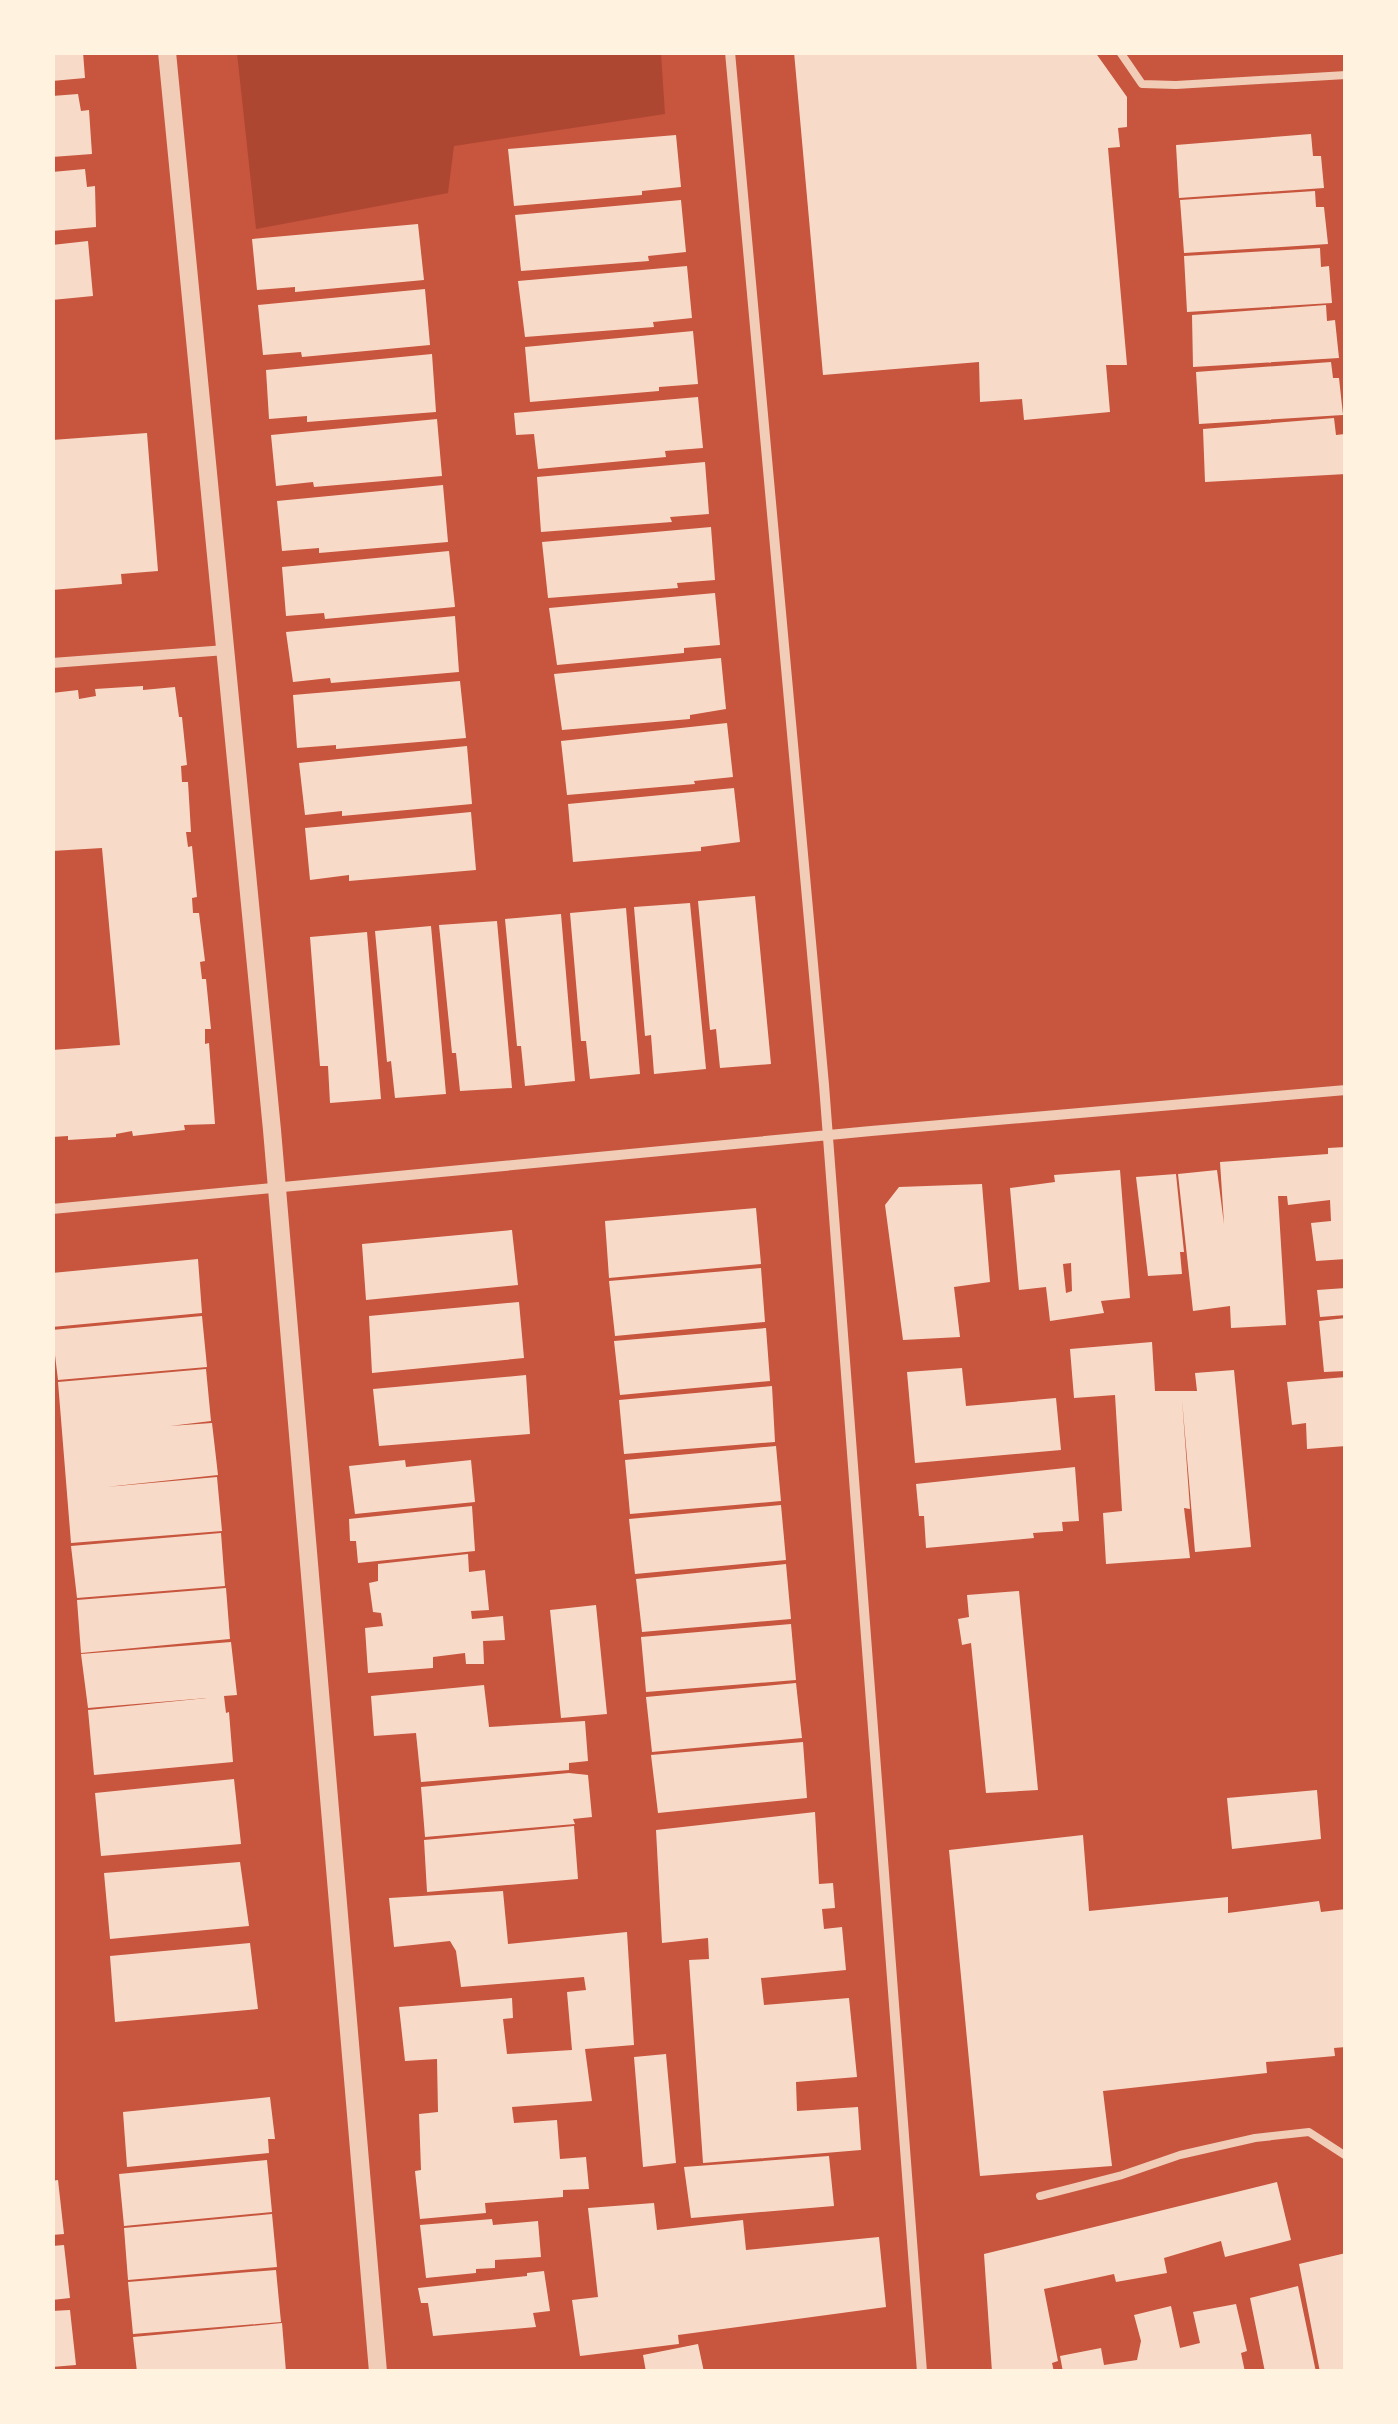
<svg xmlns="http://www.w3.org/2000/svg" width="1398" height="2424" font-family="'DejaVu Sans',sans-serif">
  <style>
    .green { fill: #ae4732 }
    .building { fill: #f7dbc8; fill-rule: evenodd }
    .lines { fill: none; stroke-linecap: round; stroke-linejoin: round }
    .service { stroke: #f1ccb7; stroke-width: 8 }
    .minor { stroke: #f1ccb7; stroke-width: 10 }
    .tertiary { stroke: #f1ccb7; stroke-width: 18 }
  </style>
  <rect width="100%" height="100%" fill="#c8553d"/>
  <path class="green" d="M237 53H661L665 114 454 146 448 193 256 229Z"/>
  <path class="building" d="M52 52H83L85 78 52 81Z
    M794 52H1095L1127 97V127L1118 128 1120 147 1108 148 1127 365H1106L1110 412 1024 420 1022 399 980 402 979 362 823 375Z
    M78 94 81 111 89 110 92 154 52 157V96Z
    M1311 134 1313 156H1321L1324 188 1179 198 1176 145Z
    M676 135 681 187 642 191V195L514 206 508 149Z
    M85 169 87 187 95 186 96 227 52 231V172Z
    M1315 191 1316 207H1324L1328 244 1184 253 1180 200Z
    M681 200 686 252 648 256 649 261 521 271 515 215Z
    M418 224 424 280 295 292V287L257 290 252 239Z
    M88 241 93 296 52 300V245Z
    M1320 248 1321 267 1329 266 1332 303 1187 312 1184 256Z
    M687 266 692 318 653 322 654 327 525 337 518 281Z
    M425 289 430 345 302 357 301 352 263 355 258 305Z
    M1326 305 1327 321 1335 320 1339 358 1193 367 1192 315Z
    M693 331 698 384 659 387V391L530 402 525 347Z
    M432 354 436 412 307 422V416L269 419 266 370Z
    M1331 362 1333 378H1339L1343 415 1199 424 1196 372Z
    M698 397 703 448 665 451 666 457 538 469 534 434 516 435 514 413Z
    M1334 418 1336 435 1345 434 1346 474 1205 482 1203 429Z
    M437 419 442 476 314 487 313 482 276 486 271 435Z
    M147 433 158 571 121 574 122 584 52 590V440Z
    M705 462 709 514 670 517 672 522 541 532 537 477Z
    M443 485 448 542 319 553V548L282 551 277 501Z
    M711 527 715 580 677 583 678 588 548 598 542 542Z
    M449 551 455 607 325 619 324 613 286 616 282 567Z
    M715 593 720 645 684 648V653L557 665 549 608Z
    M455 616 459 672 331 683 330 678 293 682 286 632Z
    M721 658 726 709 690 715V719L562 730 554 674Z
    M460 681 466 738 336 749V745L297 748 293 695Z
    M143 686V690L175 687 179 717H182L187 765 181 766 182 782H188L191 832H186L188 847 192 846 197 897 192 898 193 913H199L205 961 200 962 202 979H206L211 1029H205V1044L209 1043 215 1124 184 1125 185 1130 133 1136 132 1131 116 1134V1137L68 1140V1136L52 1137V1050L120 1045 102 848 52 851V693L78 690 79 699 96 696 95 689Z
    M727 723 733 777 694 781 695 784 567 795 561 741Z
    M467 746 472 804 342 816V811L305 815 299 763Z
    M734 788 740 842 701 847V851L573 862 568 804Z
    M471 812 476 870 349 881V875L310 880 305 828Z
    M755 896 771 1064 720 1068 716 1029 710 1030 698 901Z
    M690 903 706 1069 654 1074 651 1035 645 1036 634 907Z
    M626 908 640 1074 590 1079 586 1041H581L570 913Z
    M561 914 575 1081 525 1086 521 1046H517L505 919Z
    M497 921 512 1088 460 1091 456 1053H452L439 925Z
    M431 926 446 1094 395 1098 391 1061 387 1062 375 931Z
    M367 932 381 1099 330 1103 328 1066H320L310 937Z
    M1346 1147V1259L1316 1261 1311 1223 1331 1221 1330 1200 1288 1205 1287 1196H1278L1286 1325 1231 1328 1230 1306 1193 1311 1178 1174 1217 1170 1224 1224 1220 1162 1328 1154V1148Z
    M1120 1170 1130 1298 1101 1301 1104 1313 1050 1321 1046 1287 1019 1290 1010 1188 1055 1182 1054 1175ZM1071 1263 1072 1291 1066 1293 1063 1264Z
    M1176 1174 1184 1252H1180L1182 1274 1148 1276 1136 1177Z
    M982 1184 990 1282 954 1287 960 1337 903 1340 885 1205 899 1187Z
    M756 1208 761 1264 609 1278 605 1221Z
    M512 1230 518 1285 366 1300 362 1244Z
    M198 1259 202 1313 52 1327V1273Z
    M761 1268 765 1322 615 1336 609 1281Z
    M1346 1288V1315L1320 1317 1317 1290Z
    M519 1302 524 1358 372 1373 369 1316Z
    M202 1316 207 1367 58 1380 52 1330Z
    M1346 1318V1371L1324 1372 1319 1321Z
    M766 1328 770 1381 620 1395 614 1341Z
    M1152 1342 1155 1391H1197L1195 1373 1234 1370 1251 1547 1195 1552 1182 1399 1190 1509 1184 1508 1190 1558 1106 1564 1103 1513 1122 1511 1115 1395 1074 1398 1070 1349Z
    M962 1368 966 1406 1056 1398 1061 1450 915 1463 907 1372Z
    M206 1369 211 1421 170 1426 212 1423 218 1475 106 1487 217 1477 222 1531 71 1543 58 1382Z
    M526 1375 530 1434 379 1446 373 1389Z
    M1346 1377V1446L1307 1449 1306 1423 1292 1425 1287 1382Z
    M772 1386 775 1442 624 1454 619 1400Z
    M776 1446 781 1501 630 1514 625 1460Z
    M405 1460 406 1467 471 1460 475 1502 355 1514 349 1466Z
    M1075 1467 1079 1521 1062 1522 1063 1531 1033 1533 1034 1538 926 1548 924 1516H919L916 1484Z
    M781 1505 786 1560 635 1574 629 1519Z
    M472 1506 475 1551 358 1563 356 1541H350L349 1519Z
    M221 1533 225 1586 77 1598 71 1546Z
    M468 1554 469 1572 485 1570 489 1610 471 1611 472 1619 503 1616 505 1640 483 1641 484 1664H466L465 1653 433 1657V1668L368 1673 365 1628 383 1626 381 1613 373 1612 369 1583 378 1581V1564Z
    M786 1564 791 1619 642 1632 636 1579Z
    M226 1588 230 1639 81 1653 77 1600Z
    M1019 1591 1038 1790 986 1793 971 1643 962 1645 958 1619 969 1617 967 1595Z
    M596 1605 607 1714 561 1718 550 1610Z
    M791 1624 796 1680 646 1692 641 1637Z
    M231 1642 237 1695 224 1696 226 1713 229 1712 233 1762 94 1775 88 1710 207 1698 88 1708 81 1654Z
    M796 1683 802 1738 652 1752 646 1697Z
    M484 1685 489 1727 585 1721 588 1761 569 1763V1770L421 1782 416 1733 374 1736 371 1696Z
    M803 1742 807 1798 658 1813 651 1755Z
    M569 1773 588 1775 592 1817 573 1819 575 1824 425 1837 421 1787Z
    M234 1779 241 1844 101 1856 95 1793Z
    M1317 1790 1321 1839 1232 1849 1227 1798Z
    M815 1812 819 1884 833 1883 835 1908 822 1909 824 1929 842 1927 846 1970 761 1978 764 2005 849 1998 857 2077 796 2082 797 2111 858 2107 861 2150 703 2163 689 1960 709 1959 708 1938 662 1943 656 1830Z
    M574 1826 578 1879 427 1892 424 1840Z
    M1083 1835 1089 1911 1228 1897V1913L1319 1901 1321 1912 1346 1909V2047L1334 2048 1335 2056 1266 2062 1267 2073 1103 2091 1112 2166 980 2176 949 1850Z
    M240 1862 249 1926 110 1939 104 1873Z
    M503 1891 508 1944 627 1932 634 2045 585 2049 592 2101 512 2107 514 2123 557 2120 560 2159 586 2157 589 2189 563 2190V2197L485 2203 486 2213 420 2219 415 2171 421 2170 419 2114 438 2112 437 2059 405 2061 399 2007 512 1998 513 2018 503 2019 507 2054 572 2050 567 1992 586 1990 584 1977 461 1987 456 1951 450 1941 394 1947 389 1898Z
    M250 1943 258 2009 115 2022 110 1956Z
    M666 2054 676 2163 643 2167 634 2057Z
    M270 2097 275 2139H268L269 2153 127 2167 123 2112Z
    M829 2156 834 2206 691 2218 684 2167Z
    M267 2160 272 2212 124 2226 119 2174Z
    M58 2180 64 2234 52 2235V2181Z
    M1277 2182 1291 2240 1225 2257 1221 2241 1164 2258 1167 2273 1116 2282 1114 2274 1044 2289 1058 2361 1052 2363 1054 2372H992L984 2254Z
    M654 2203 657 2230 743 2220 746 2250 879 2237 886 2307 678 2335 679 2344 580 2356 572 2300 598 2297 588 2208Z
    M272 2214 277 2267 128 2280 124 2228Z
    M492 2219 493 2225 538 2221 541 2257 495 2260V2268L476 2269V2273L426 2278 420 2225Z
    M64 2245 70 2298 52 2300V2246Z
    M1346 2253V2372H1320L1299 2264Z
    M276 2270 281 2322 133 2334 128 2282Z
    M544 2271 550 2311 533 2313 536 2327 433 2336 428 2303H421L418 2288 527 2276V2273Z
    M1298 2286 1316 2372H1265L1250 2298Z
    M1236 2304 1247 2351 1241 2353 1245 2372H1063L1060 2356 1101 2348 1104 2365 1137 2360 1141 2341 1134 2315 1171 2306 1180 2348 1200 2343 1193 2312Z
    M70 2310 76 2365 52 2367V2311Z
    M282 2323 286 2372H137L133 2337Z
    M698 2344 704 2372H646L643 2355Z"/>
  <g class="lines">
    <path class="service" d="M1120 52 1142 84 1176 85 1346 75
      M1040 2196 1122 2175 1180 2155 1255 2138 1309 2132 1346 2156"/>
    <path class="minor" d="M730 52 824 1085 922 2372
      M52 663 226 650
      M52 1209 871 1131 1346 1090"/>
    <path class="tertiary" d="M167 52 272 1130 378 2372"/>
  </g>
  <rect width="1398" height="2424" fill="none" stroke="#fff3e0" stroke-width="110"/>
</svg>
